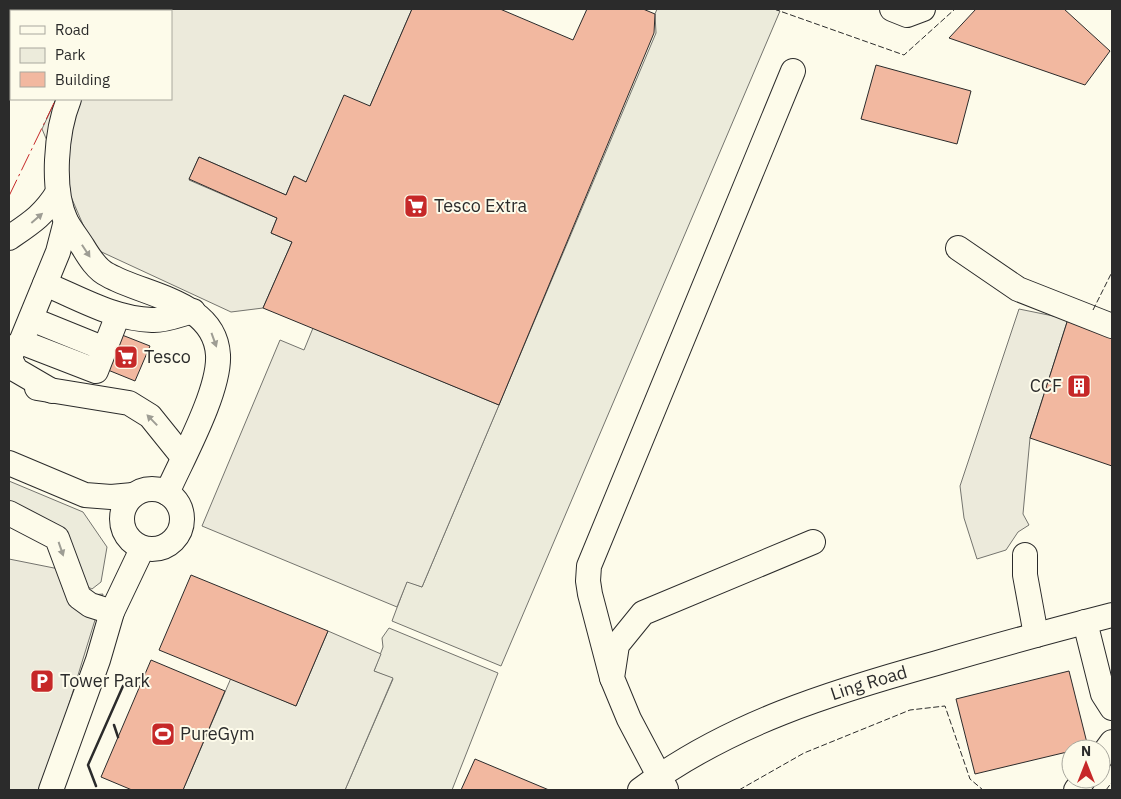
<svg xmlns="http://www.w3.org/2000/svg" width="1121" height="799" font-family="'IBM Plex Sans',sans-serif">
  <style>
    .green { fill: #ecebdb; stroke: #74746e }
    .parking { fill: #eceadb; stroke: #74746e }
    .building { fill: #f2b8a0; stroke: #2b2b2b }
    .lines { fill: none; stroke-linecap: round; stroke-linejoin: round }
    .minor-casing { stroke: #2b2b2b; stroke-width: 26 }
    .minor { stroke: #fdfbea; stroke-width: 24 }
    .fence { stroke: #2b2b2b; stroke-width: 1; stroke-dasharray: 6 2.5; stroke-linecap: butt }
    .wall { stroke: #2b2b2b; stroke-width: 2.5 }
    .power { stroke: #c62828; stroke-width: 1; stroke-dasharray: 18 4 2.5 4; stroke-linecap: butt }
    .oneway { fill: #9e9d94 }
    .labels { text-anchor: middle; stroke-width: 4; stroke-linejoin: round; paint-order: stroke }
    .poi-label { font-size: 18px; fill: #2b2b2b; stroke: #fdfbea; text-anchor: start }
    .street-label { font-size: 18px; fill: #2b2b2b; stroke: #fdfbea }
  </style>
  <rect width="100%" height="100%" fill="#fdfbea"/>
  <path class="green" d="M657 9H774L780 11 501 666 392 621 407 581 422 587 656 33 655 14Z
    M9 481 83 512 107 547 101 582 92 589 82 584 72 551 9 506Z
    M389 628 498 673 452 790H345L393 679 374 671 383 647 382 638Z"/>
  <path class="parking" d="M95 9H412L370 106 306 182 294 176 286 195 199 157 189 180 277 218 271 233 292 242 263 308 231 312 93 248 42 129 56 99H171V11H94Z
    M1019 309 1068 319 1030 438 1023 514 1029 525 1018 532 1006 550 977 559 964 518 960 486Z
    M313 328 499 405 422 587 407 582 397 607 202 526 280 340 304 350Z
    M9 559 74 572 91 595 103 594 50 766 61 790H9Z
    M328 631 381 654 374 671 393 678 345 790H183L231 678 296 706Z"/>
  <path class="building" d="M412 9H500L573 40 587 9H643L655 14 654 33 499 405 263 308 292 242 271 233 277 218 189 179 199 157 286 195 294 176 306 182 344 95 370 106Z
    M976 9H1064L1110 51 1085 85 949 38Z
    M876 65 971 91 957 144 861 119Z
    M1068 319 1112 335V466L1030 438Z
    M117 333 150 346 135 381 103 368Z
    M191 575 328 631 296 706 159 650Z
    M151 660 225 691 183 790H132L101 777Z
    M1069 671 1088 747 975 774 956 699Z
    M475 759 549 790H461Z"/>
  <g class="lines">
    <g class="minor-casing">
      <g id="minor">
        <path d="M892 9 907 15 923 9"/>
        <path d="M44 11 45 9"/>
        <path d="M106 11 108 9"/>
        <path d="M9 83 11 78"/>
        <path d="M69 99C56 131 51 189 66 221 71 230 78 239 83 247 89 257 97 270 108 275 145 296 215 301 218 355 220 391 182 459 167 493"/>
        <path d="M9 238C31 223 44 215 58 192"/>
        <path d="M958 248 1018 289 1112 326"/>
        <path d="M45 284C79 298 114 319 152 320 165 321 181 314 193 311"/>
        <path d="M31 319 105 349"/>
        <path d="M21 342 96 371 118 315"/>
        <path d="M37 388 129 403 150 416 183 457"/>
        <path d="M52 391 16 370 10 359 13 349 21 342 58 252 66 221"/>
        <path d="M9 463 85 495 111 497 133 495"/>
        <circle cx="152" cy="519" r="30"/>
        <path d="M9 513 57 538 79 597 90 605 112 612"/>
        <path d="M1025 555V575L1036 635"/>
        <path d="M1085 622 1103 694 1112 708"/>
        <path d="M612 678 590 594 588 581 589 566 793 71"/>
        <path d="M1101 757 1112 742"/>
        <path d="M666 789 629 719 612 678 617 645 643 613 813 542"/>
        <path d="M51 790 98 660 112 612 142 549"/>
        <path id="s1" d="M640 790C728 724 832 692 937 663 995 646 1054 630 1112 615"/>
        <path d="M1076 790 1084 779"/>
      </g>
    </g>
    <use href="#minor" class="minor"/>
    <path class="fence" d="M774 9 904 55 955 9
      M1093 310 1112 272
      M739 790 804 753 910 710 945 706 970 779 983 790
      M1106 790 1112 782"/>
    <path class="wall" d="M114 725 118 737
      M96 786 88 765 123 686 138 682"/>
    <path class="power" d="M98 11 99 9
      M9 196 56 99"/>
  </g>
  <defs><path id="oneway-solid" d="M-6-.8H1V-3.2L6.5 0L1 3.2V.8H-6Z" transform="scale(1.25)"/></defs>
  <g class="oneway">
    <use href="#oneway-solid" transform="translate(37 218) rotate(-41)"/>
    <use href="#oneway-solid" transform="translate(86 251) rotate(57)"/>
    <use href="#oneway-solid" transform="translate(214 340) rotate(70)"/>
    <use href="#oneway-solid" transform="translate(152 420) rotate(-134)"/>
    <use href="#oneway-solid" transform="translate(61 549) rotate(71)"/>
  </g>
  <defs>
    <g id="supermarket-square" transform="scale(1.25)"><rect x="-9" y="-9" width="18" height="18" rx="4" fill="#c62828" stroke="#fdfbea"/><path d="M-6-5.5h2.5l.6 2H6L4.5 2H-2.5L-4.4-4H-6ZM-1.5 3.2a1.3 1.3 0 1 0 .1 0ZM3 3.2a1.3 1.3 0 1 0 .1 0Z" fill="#fff"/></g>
    <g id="building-square" transform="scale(1.25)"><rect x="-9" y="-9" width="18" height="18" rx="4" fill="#c62828" stroke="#fdfbea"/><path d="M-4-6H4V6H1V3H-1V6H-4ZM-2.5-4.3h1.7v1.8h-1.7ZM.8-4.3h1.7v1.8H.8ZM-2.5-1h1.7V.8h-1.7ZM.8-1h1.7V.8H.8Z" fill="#fff"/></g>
    <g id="parking-square" transform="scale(1.25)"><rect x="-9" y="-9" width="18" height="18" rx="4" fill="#c62828" stroke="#fdfbea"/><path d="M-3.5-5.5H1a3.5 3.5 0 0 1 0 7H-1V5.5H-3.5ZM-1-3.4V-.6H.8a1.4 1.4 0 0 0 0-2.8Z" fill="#fff"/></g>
    <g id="stadium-square" transform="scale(1.25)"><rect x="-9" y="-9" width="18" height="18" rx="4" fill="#c62828" stroke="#fdfbea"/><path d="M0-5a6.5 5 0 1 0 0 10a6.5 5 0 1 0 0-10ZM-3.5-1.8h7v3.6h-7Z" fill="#fff"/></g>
  </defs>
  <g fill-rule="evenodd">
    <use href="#supermarket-square" x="416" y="206"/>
    <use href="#supermarket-square" x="126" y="357"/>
    <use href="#building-square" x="1079" y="386"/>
    <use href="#parking-square" x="42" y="681"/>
    <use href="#stadium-square" x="163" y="734"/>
  </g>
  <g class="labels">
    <g class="poi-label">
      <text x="434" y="212">Tesco Extra</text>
      <text x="144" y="363">Tesco</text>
      <text x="1062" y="392" text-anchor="end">CCF</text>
      <text x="60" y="687">Tower Park</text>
      <text x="180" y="740">PureGym</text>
    </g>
    <g class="street-label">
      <text dy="6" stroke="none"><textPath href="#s1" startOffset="254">Ling Road</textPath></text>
    </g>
  </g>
  <rect width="1121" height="799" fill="none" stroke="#2b2b2b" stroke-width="20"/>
  <rect x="10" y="10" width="162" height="90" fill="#fdfbea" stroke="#a9a89e"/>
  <rect x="20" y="26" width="25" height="8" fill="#fdfbea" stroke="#a9a89e"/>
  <text x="55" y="35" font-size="15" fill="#2b2b2b">Road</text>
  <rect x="20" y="48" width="25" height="15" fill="#ecebdb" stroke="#a9a89e"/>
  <text x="55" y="60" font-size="15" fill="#2b2b2b">Park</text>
  <rect x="20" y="72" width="25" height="15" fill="#f2b8a0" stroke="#a9a89e"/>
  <text x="55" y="85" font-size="15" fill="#2b2b2b">Building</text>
  <g transform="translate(1086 764)"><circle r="24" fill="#fdfbea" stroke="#a9a89e"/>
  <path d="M0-4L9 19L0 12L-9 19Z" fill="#c62828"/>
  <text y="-8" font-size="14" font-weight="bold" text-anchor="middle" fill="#2b2b2b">N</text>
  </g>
</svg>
